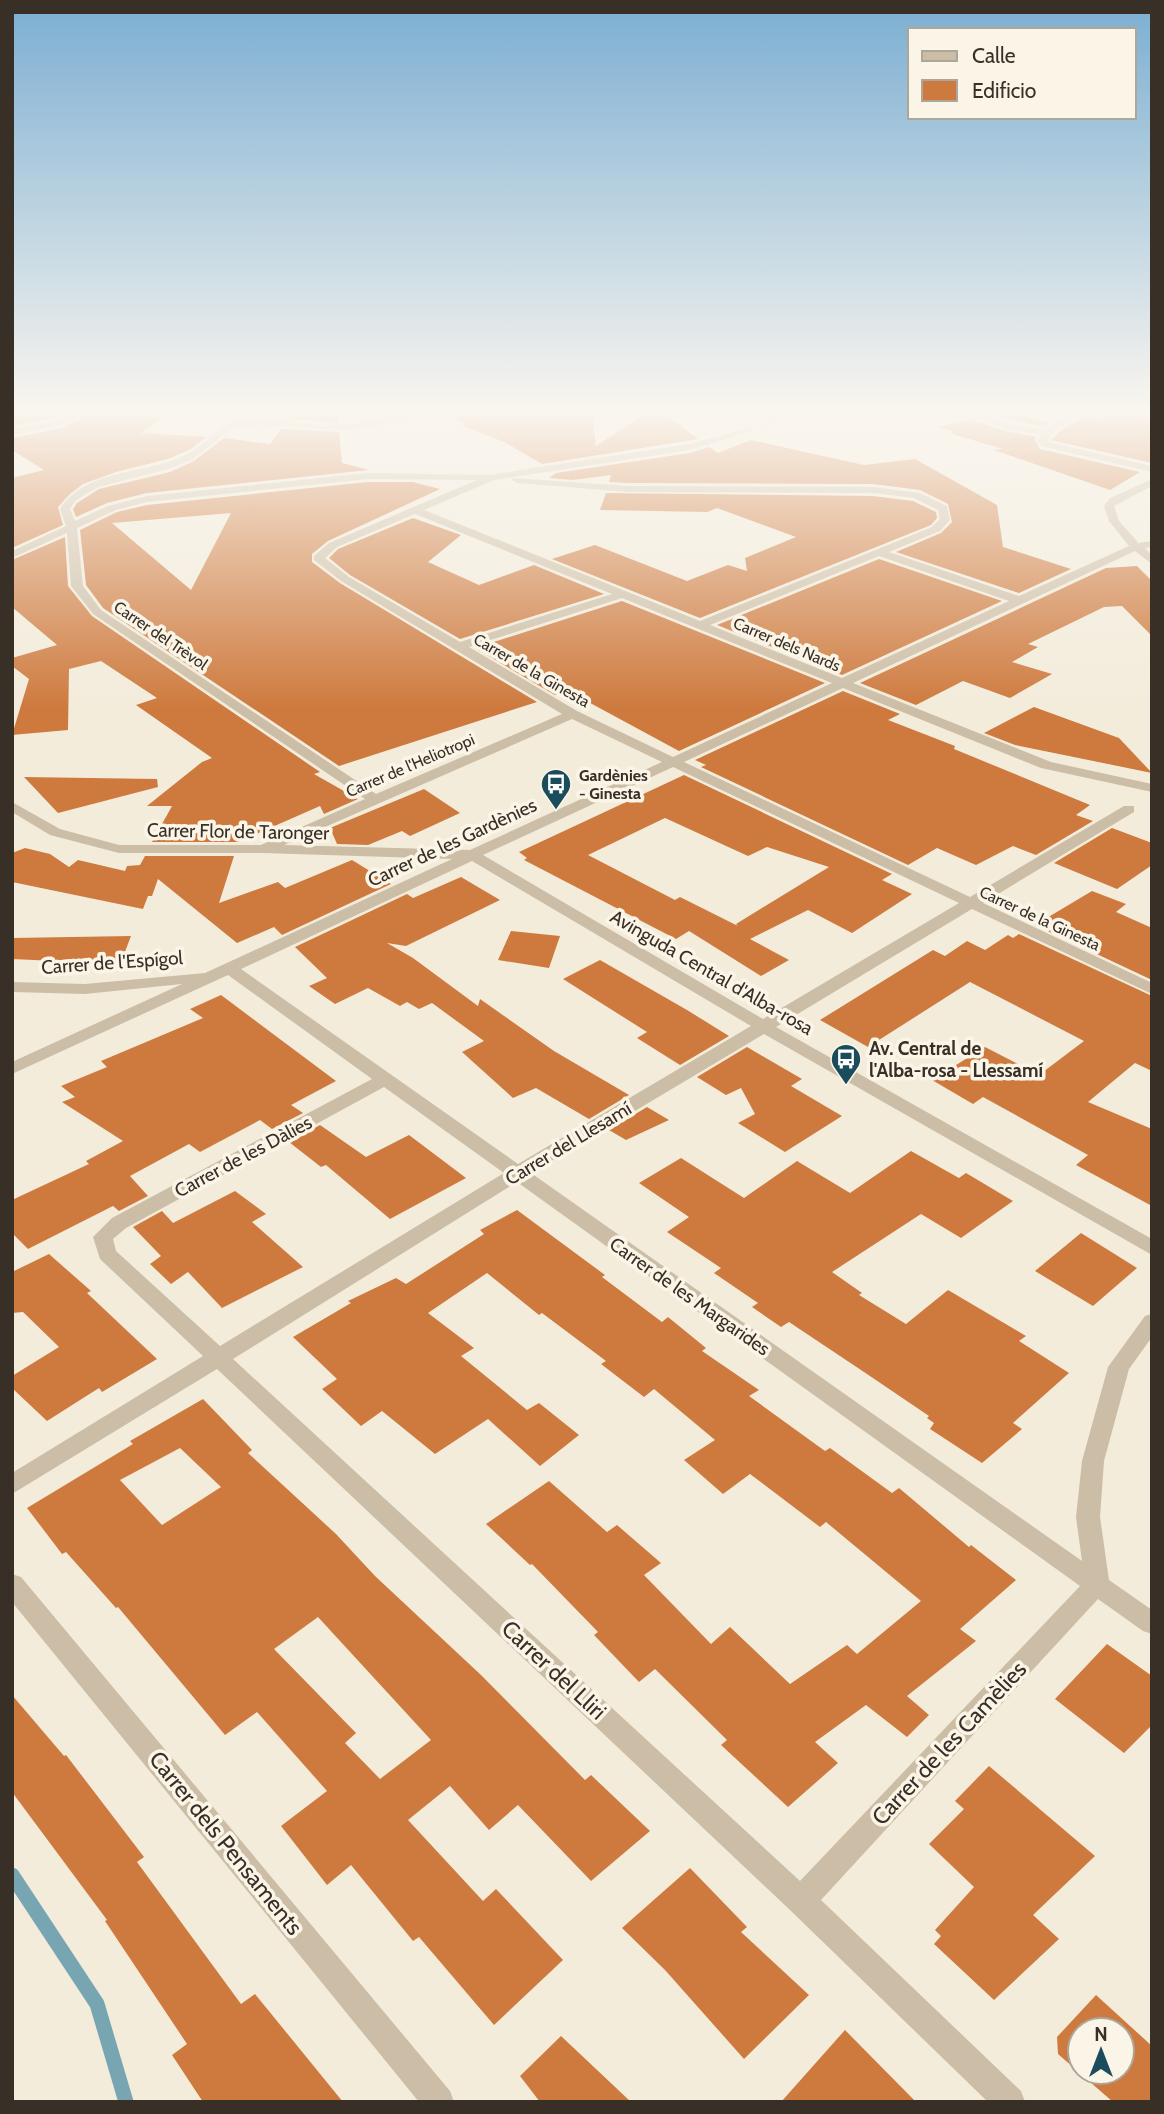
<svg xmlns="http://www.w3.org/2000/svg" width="1164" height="2114" font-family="Cabin,sans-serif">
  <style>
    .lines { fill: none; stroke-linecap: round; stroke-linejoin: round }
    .stream { stroke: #77a6b2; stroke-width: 15 }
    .building { fill: #ce7a3e; fill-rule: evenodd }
    .path { stroke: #b8a890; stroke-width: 2.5; stroke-dasharray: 2 2; stroke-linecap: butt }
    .street { fill: #ccbea6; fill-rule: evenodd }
    .labels { text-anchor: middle; stroke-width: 7; stroke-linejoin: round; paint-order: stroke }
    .far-street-label { font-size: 16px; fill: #382f27; stroke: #fbf5e7 }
    .far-poi-label { font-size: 16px; font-weight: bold; fill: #382f27; stroke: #fbf5e7; text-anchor: start }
    .street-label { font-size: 19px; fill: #382f27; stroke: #fbf5e7 }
    .poi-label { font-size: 19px; font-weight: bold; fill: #382f27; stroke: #fbf5e7; text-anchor: start }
    .near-street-label { font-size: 23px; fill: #382f27; stroke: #fbf5e7 }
  </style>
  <rect width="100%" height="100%" fill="#f3ecdb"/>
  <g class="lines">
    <path class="stream" d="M12 1875 97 2004 126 2102"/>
  </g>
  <path class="building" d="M12 412H70L56 418 12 426Z
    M92 412H171L141 433 206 437 191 449 168 459 116 472 83 484 70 494 58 507 63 525 12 548V478L44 470 12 450V438L63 428Z
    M440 412H592L596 446 645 414 670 418 698 439 542 464 504 442 461 425 466 424Z
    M993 412H1016L1050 423 1044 427 988 414Z
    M1133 412 1152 416V463L1051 440 1064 428 1084 417 1100 419 1111 413 1127 416Z
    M292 414 337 417 338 422 288 419Z
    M970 419 1005 431 1036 437 1035 441 1040 449 1140 472 1110 490 994 450 1003 449 949 433 954 432 939 427Z
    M281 429 339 432 342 463 369 470 147 493 107 503 76 517 73 509 77 503 99 489 170 472 194 461 224 438 270 444Z
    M751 440 864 465 915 459 997 505 1003 547 1071 569 1019 593 896 552 941 533 952 522 948 504 920 490 873 484 629 483 609 482 611 475 573 480 549 478 556 473 690 453 709 447 718 453Z
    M368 482H413L440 489 328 541 312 554V562L340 583 537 702 339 766 103 608 86 585 80 530 117 512 147 505ZM231 513 191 590 112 523Z
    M606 493 873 496 913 501 936 512 937 518 931 525 700 618 552 559 595 545 687 581 728 565 747 571 745 558 796 537 717 508 707 512 600 510Z
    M413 518 461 535 428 562 479 585 534 565 604 594 460 639 350 575 329 558 338 549Z
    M65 537 68 586 92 616 320 772 314 774 358 799 324 814 320 806 238 842H152L172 806H147L202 762 212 758 136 705 157 698 101 661 69 669 68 730 12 735 29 679 12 666V658L57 645 12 607V560Z
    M879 559 1002 601 842 675 717 625Z
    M1137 566 1152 581V636L1122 606 1104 607 1028 644 1038 647 1012 662 1052 674 1010 698 963 681 916 705 860 683 1106 568Z
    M622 601 825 683 679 751 568 691 555 695 475 648Z
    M843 691 900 714 888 720 955 746 954 749 1090 805 1076 815 1093 821 1036 855 1013 846 976 865 937 848 908 865 701 767 706 765 695 760Z
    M1034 707 1119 738 1152 773 1015 745 984 733Z
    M684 775 892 874 882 880 912 894 852 933 808 910 750 939 789 960 761 976 689 931 676 939 524 860 527 858 519 852ZM665 818 748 856 767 847 829 867 736 924 738 926 680 897 675 900 588 855Z
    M24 777 157 779 158 787 58 813Z
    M424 789 460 813 410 836 402 831 368 845 337 844 330 828Z
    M1112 828 1152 843V865L1117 889 1054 863Z
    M25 848 50 854 69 867 78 860 125 871 127 866 140 865 145 856H234L219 903 278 882 285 888 352 860 391 884 282 935 274 927 237 943 158 879 152 896H148L143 909 12 882V853Z
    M461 877 500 900 406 946 387 943 413 958 478 1006 480 999 554 1051 629 1095 589 1119 536 1088 513 1098 462 1052 484 1041 432 1003 419 1009 407 1002 400 1006 368 988 335 1004 309 986 327 978 295 947 407 894 413 898Z
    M1092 891 1126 904 1116 912 1152 928V980L1035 925Z
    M511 931 560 936 549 968 498 960Z
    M1019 934 1152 996V1071L1135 1063 1088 1102 1152 1129V1206L1076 1165 1088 1155 983 1097 973 1104 932 1080 985 1047 1039 1075 1084 1041 970 982 868 1047 820 1020 933 950 945 956 967 941 985 950 1008 935 1013 938Z
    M131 936 120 965 54 966 56 961 12 959V938Z
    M600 960 687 1010 729 1036 680 1065 637 1038 647 1032 563 979Z
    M221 995 336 1081 291 1105 303 1113 272 1129 260 1120 200 1152 189 1144 130 1176 148 1196 119 1211 113 1206 28 1249 12 1233V1200L89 1164 86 1161 123 1141 62 1102 75 1097 61 1086 107 1067 101 1061 203 1018 190 1009Z
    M747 1047 802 1079 791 1086 842 1116 785 1152 738 1123 755 1114 741 1088 726 1095 697 1077Z
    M647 1107 669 1120 626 1140 609 1130Z
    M320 1125 366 1157 409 1135 466 1178 390 1219 326 1165 321 1167 289 1142Z
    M911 1151 959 1178 966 1173 1013 1201 961 1238 921 1214 832 1272 862 1293 859 1295 906 1324 948 1290 1026 1336 1019 1341 1069 1373 1013 1423 1022 1429 982 1463 930 1429 934 1423 927 1418 929 1416 867 1374 789 1322 781 1327 752 1307 758 1303 714 1273 721 1268 667 1232 689 1217 639 1183 681 1158 744 1198 797 1161 850 1193Z
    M235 1191 266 1214 252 1222 303 1267 222 1308 188 1272 171 1284 150 1264 161 1256 133 1227 162 1211 173 1223Z
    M517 1210 605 1275 602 1277 662 1322 668 1317 706 1348 702 1351 759 1390 749 1396 825 1451 830 1448 892 1493 899 1488 969 1547 971 1545 1016 1580 960 1629 976 1641 907 1696 929 1715 907 1737 866 1705 815 1742 838 1763 788 1807 721 1745 727 1740 655 1669 639 1682 594 1635 598 1632 532 1564 530 1565 486 1524 549 1481 607 1532 617 1525 661 1563 644 1575 711 1644 730 1627 790 1684 847 1645 857 1654 921 1601 826 1522 820 1527 750 1474 723 1494 684 1460 715 1440 654 1389 644 1397 601 1364 606 1361 542 1313 539 1315 487 1273 428 1313 474 1348 461 1356 527 1410 539 1403 579 1435 540 1466 488 1419 435 1454 382 1411 361 1426 322 1389 337 1379 293 1337 351 1303 348 1301 396 1278 406 1284 484 1234 480 1230Z
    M1081 1233 1137 1268 1093 1306 1035 1271Z
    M49 1254 91 1291 87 1293 157 1359 102 1392 99 1388 47 1421 12 1388V1376L59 1347 23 1312 12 1313V1272Z
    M203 1399 252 1450 248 1453 336 1534 375 1576 481 1675 585 1780 591 1775 650 1831 591 1881 518 1805 489 1830 450 1786 408 1820 483 1901 496 1889 563 1960 494 2025 419 1937 413 1941 351 1865 327 1885 281 1826 327 1791 257 1712 225 1735 118 1607 116 1608 66 1552 62 1554 27 1508 133 1444 130 1441ZM180 1448 221 1487 162 1525 120 1480ZM318 1617 431 1740 380 1779 345 1743 356 1733 274 1649Z
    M1107 1644 1152 1676V1725L1124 1753 1055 1699Z
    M12 1695 64 1756 66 1755 144 1857 137 1862 241 2004 255 1994 343 2102H203L172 2055 187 2044 105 1921 107 1920 12 1792Z
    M989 1766 1095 1856 1033 1915 1059 1939 994 2000 934 1944 941 1936 935 1930 974 1887 929 1844 964 1809 955 1801Z
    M690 1868 747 1927 741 1932 809 1995 744 2059 665 1970 622 1928Z
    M1096 1995 1152 2046V2102H1113L1058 2054 1057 2037ZM1080 2030H1122V2072H1080Z
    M845 2030 916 2102H781Z
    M561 2036 631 2102H540L520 2076Z"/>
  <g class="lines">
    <path class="path" d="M763 424 792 412"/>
    <path class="street" d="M77 412H90L62 425 12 435V429L57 421Z
      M409 412H425L390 423 348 430 261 425 234 427 193 459 169 469 98 487 75 501 70 509 75 521 108 506 147 496 368 473 489 475 689 444 752 427V431L690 450 494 480 424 510 700 621 932 527 940 519 938 510 914 498 873 493 629 492 517 483 512 480 513 478 629 486 873 487 920 493 947 506 950 520 940 531 889 552 1019 596 1129 546 1109 521 1104 506 1110 498 1152 479V486L1114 506 1119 521 1136 540 1138 543 1152 541V547L1145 548 1152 555V564L1135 551 853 683 1051 762 1152 784V792L1041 768 843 688 684 762 970 897 1124 806H1134V812L983 903 1152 983V994L972 909 776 1027 1152 1239V1255L764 1034 531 1173 1082 1561 1076 1517 1082 1461 1108 1367 1145 1316 1152 1314V1337L1129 1369 1104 1461 1100 1517 1109 1580 1152 1610V1634L1143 1631 1098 1599 821 1900 1021 2091 1025 2102H988L791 1911 217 1369 12 1494V1473L203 1356 100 1259 93 1237 112 1218 372 1079 228 975 12 1074V1062L182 984 85 994 12 992V982L85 984 205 973 452 859 263 853H119L50 835 12 812V802L60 829 119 845H261L365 799 93 614 71 586 67 533 12 558V551L66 526 60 509C86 468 145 475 185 455 206 445 215 425 239 421 267 416 296 424 324 425 353 426 382 419 409 412ZM368 479 477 480 329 543 314 556V560L341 581 562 714 376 794 101 610 83 586 77 528 116 510 147 502ZM415 514 612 594 460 642 349 577 325 558 337 547ZM879 556 1009 601 842 678 710 625ZM622 598 832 683 673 757 577 711 469 647ZM572 719 662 762 470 850 284 845ZM673 767 959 903 763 1019 483 855ZM472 861 751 1026 518 1164 241 969ZM384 1087 504 1173 220 1346 116 1251 113 1239 126 1228ZM517 1182 1080 1586 800 1881 233 1359Z
      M960 412H974L1011 424 1045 430 1071 412H1081L1050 435 1048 442 1152 466V472L1041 446 1037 440 1041 435 1006 429Z
      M12 1574 21 1577 450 2091 454 2102H419L12 1602Z"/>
  </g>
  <linearGradient id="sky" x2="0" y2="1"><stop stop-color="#7baed2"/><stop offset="0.58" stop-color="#faf6ef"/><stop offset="1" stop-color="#faf6ef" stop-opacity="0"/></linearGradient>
  <rect width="1164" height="708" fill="url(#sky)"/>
  <defs>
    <g id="bus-pin" transform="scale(1.575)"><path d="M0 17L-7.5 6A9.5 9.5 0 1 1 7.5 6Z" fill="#1a4c5c" stroke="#fbf5e7"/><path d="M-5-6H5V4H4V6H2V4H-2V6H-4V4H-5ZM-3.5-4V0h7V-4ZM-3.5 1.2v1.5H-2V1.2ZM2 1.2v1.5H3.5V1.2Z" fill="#fff"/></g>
  </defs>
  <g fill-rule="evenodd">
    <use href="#bus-pin" x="556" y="784"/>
    <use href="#bus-pin" x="846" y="1059"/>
  </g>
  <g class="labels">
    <g class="far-street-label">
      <text transform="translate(161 635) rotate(34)" y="6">Carrer del Trèvol</text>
      <text transform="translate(787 644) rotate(23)" y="6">Carrer dels Nards</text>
      <text transform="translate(532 670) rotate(30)" y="6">Carrer de la Ginesta</text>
      <text transform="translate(410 765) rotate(-23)" y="6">Carrer de l'Heliotropi</text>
      <text transform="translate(1040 918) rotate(25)" y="6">Carrer de la Ginesta</text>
    </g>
    <g class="far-poi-label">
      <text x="579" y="781">Gardènies<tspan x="579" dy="18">- Ginesta</tspan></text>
    </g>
    <g class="street-label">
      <text transform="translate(238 831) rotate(1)" y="7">Carrer Flor de Taronger</text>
      <text transform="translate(452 842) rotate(-25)" y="7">Carrer de les Gardènies</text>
      <text transform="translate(112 962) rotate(-4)" y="7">Carrer de l'Espígol</text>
      <text transform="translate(712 972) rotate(30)" y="7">Avinguda Central d'Alba-rosa</text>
      <text transform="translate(568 1143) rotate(-31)" y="7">Carrer del Llesamí</text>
      <text transform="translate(243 1156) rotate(-28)" y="7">Carrer de les Dàlies</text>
      <text transform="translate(690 1296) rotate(35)" y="7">Carrer de les Margarides</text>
    </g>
    <g class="poi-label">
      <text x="869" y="1055">Av. Central de<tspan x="869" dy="22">l'Alba-rosa - Llessamí</tspan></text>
    </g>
    <g class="near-street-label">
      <text transform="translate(554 1670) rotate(43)" y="8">Carrer del Lliri</text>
      <text transform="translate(949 1743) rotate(-47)" y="8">Carrer de les Camèlies</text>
      <text transform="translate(226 1843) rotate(51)" y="8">Carrer dels Pensaments</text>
    </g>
  </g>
  <rect width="1164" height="2114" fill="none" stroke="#382f27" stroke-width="28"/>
  <rect x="908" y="28" width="228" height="91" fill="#fbf5e7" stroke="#ada69a" stroke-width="2"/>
  <rect x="922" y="51" width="35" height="10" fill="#ccbea6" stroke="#ada69a" stroke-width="2"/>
  <text x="972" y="63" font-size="21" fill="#382f27">Calle</text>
  <rect x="922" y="80" width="35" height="21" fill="#ce7a3e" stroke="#ada69a" stroke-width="2"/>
  <text x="972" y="98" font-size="21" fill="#382f27">Edificio</text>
  <g transform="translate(1101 2051)"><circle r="33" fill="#fbf5e7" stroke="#ada69a" stroke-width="2"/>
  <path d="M0-5L12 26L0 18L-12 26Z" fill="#1a4c5c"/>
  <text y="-10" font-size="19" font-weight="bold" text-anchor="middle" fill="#382f27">N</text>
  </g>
</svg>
